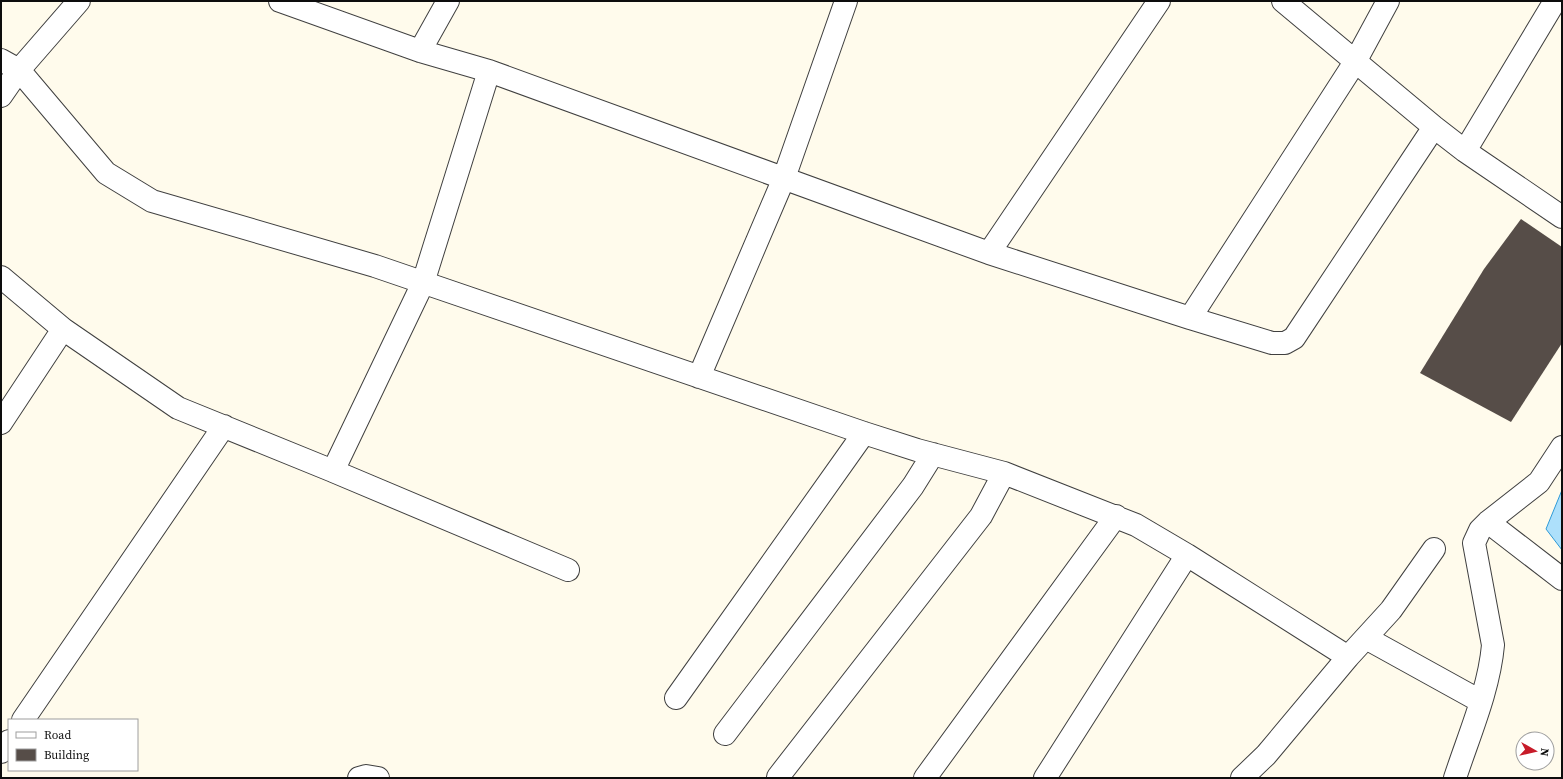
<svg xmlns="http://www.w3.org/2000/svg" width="1563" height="779" font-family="'Source Serif 4',serif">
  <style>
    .water { fill: #ade0fb; stroke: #2e9ad7 }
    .building { fill: #564d48 }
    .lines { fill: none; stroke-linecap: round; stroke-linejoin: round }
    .street-casing { stroke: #404040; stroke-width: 24 }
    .street { stroke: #fff; stroke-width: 22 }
  </style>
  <rect width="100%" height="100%" fill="#fffbec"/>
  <path class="water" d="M1562 490V550L1546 529Z"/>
  <path class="building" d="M1521 219 1562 247V343L1511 422 1420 373 1484 269Z"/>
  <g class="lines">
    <g class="street-casing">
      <path id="street" d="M280 1 420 51 489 71 989 253 1190 318 1355 62 1388 1
        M1283 1 1434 127 1465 151 1555 1
        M420 51 448 1
        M1 60 19 70 106 173 152 201 375 266 864 433 917 450 1004 473 1136 525 1187 555 1348 657
        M1 96 19 70 79 1
        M1465 151 1562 217
        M989 253 1159 1
        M1 277 63 329
        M1190 318 1272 343H1285L1294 338 1434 127
        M699 377 784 178 846 1
        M1 423 63 329 178 408 333 471 423 283 489 71
        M333 471 568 570
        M1488 522 1562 579
        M1366 638 1480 701
        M676 698 864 433
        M23 720 224 426
        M725 734 913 486 933 454
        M1 752 9 741
        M778 777 981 516 1004 473
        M359 778 366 776 378 778
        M925 778 1116 516
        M1045 778 1187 555
        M1242 778 1266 755 1348 657 1391 610 1434 549
        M1455 778C1469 735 1489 690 1493 645L1474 543 1480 530 1488 522 1539 482 1562 447"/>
    </g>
    <use href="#street" class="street"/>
  </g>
  <rect width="1563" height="779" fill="none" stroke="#0d0d0d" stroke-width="4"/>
  <rect x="8" y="719" width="130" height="52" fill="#ffffff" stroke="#9e9e9e"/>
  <rect x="16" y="732" width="20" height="6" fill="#ffffff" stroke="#9e9e9e"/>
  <text x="44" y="739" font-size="12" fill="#0d0d0d">Road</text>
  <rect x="16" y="749" width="20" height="12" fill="#564d48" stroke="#9e9e9e"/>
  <text x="44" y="759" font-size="12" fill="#0d0d0d">Building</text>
  <g transform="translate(1535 751) rotate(98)"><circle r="19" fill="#ffffff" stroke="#9e9e9e"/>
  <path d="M0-3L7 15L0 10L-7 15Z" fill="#c71b29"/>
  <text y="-6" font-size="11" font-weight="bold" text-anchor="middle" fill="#0d0d0d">N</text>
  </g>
</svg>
